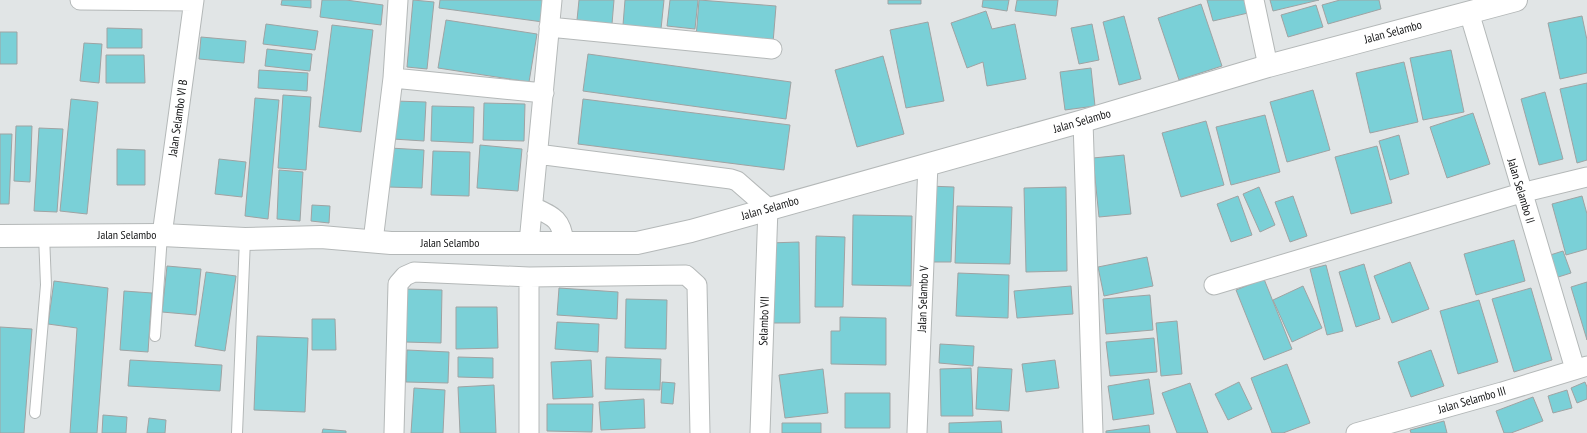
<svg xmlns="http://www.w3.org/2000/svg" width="1587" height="433" font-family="'PT Sans Narrow',sans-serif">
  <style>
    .building { fill: #7ad0d7; stroke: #9fa3a3 }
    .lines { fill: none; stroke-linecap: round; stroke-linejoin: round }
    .service-casing { stroke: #b4b8b8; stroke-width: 12 }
    .minor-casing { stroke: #b4b8b8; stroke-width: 21 }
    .tertiary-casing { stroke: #b4b8b8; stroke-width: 24 }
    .service { stroke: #fff; stroke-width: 10 }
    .minor { stroke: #fff; stroke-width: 19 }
    .tertiary { stroke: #fff; stroke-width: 22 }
    .labels { text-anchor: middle; stroke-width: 4; stroke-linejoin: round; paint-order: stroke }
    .street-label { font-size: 12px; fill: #121314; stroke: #fff }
  </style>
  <rect width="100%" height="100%" fill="#e1e5e6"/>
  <path class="building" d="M282 0H311V8L281 5Z
    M322 0H346L383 5 381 25 320 17Z
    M413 0 434 2 427 69 407 67Z
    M440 0H547L543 22 439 8Z
    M579 0H614L612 24 577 20Z
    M625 0H664L661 29 623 25Z
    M670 0H698L695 29 667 26Z
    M699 0 776 6 773 43 696 38Z
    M888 0H921V4H888Z
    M983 0H1009L1007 11 982 7Z
    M1017 0H1058L1056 16 1015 11Z
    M1207 0H1244L1248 13 1213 21Z
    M1270 0H1319L1273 11Z
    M1340 0H1379L1381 9 1328 24 1322 5Z
    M1201 4 1222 66 1179 80 1158 18Z
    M1316 5 1323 27 1288 37 1281 15Z
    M986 11 992 29 1015 24 1026 79 987 86 983 62 967 68 951 23Z
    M1124 16 1141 79 1119 85 1103 22Z
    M1582 16 1587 40V73L1560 79 1548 23Z
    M446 20 537 34 529 82 438 68Z
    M928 22 944 101 906 108 890 30Z
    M266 24 318 31 315 50 263 44Z
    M1092 24 1099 60 1079 64 1071 28Z
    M332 25 373 30 361 132 319 127Z
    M107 28 142 29V48H107Z
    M0 32H17V64H0Z
    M201 37 246 41 244 63 199 59Z
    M84 43 102 44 99 83 80 81Z
    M267 49 312 54 310 71 265 66Z
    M1451 50 1464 112 1423 120 1410 58Z
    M588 54 791 82 786 119 583 91Z
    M106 55H144L145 83H106Z
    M883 56 904 134 857 147 835 70Z
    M1404 62 1418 122 1370 133 1356 73Z
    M1091 68 1095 106 1065 110 1060 72Z
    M259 70 308 73 307 91 258 88Z
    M1587 83V160L1577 163 1560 89Z
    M1313 90 1330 150 1287 162 1270 102Z
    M1545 92 1563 159 1539 165 1521 99Z
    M283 95 311 97 306 170 278 168Z
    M255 98 279 100 268 219 245 216Z
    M71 99 98 102 87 214 60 211Z
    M583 99 790 125 784 170 578 144Z
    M395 101 426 102 424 141 393 139Z
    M484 103 525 104 524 141 483 140Z
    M432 106 474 107 473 143 431 141Z
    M1473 113 1490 164 1447 178 1430 127Z
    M1265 115 1280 172 1231 185 1216 127Z
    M1206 121 1224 185 1181 197 1162 133Z
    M16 126H32L30 182 14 181Z
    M39 128 63 129 57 212 34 211Z
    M0 134H12L9 204H0Z
    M1399 135 1409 174 1390 180 1379 141Z
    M480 145 522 149 518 191 477 188Z
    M1377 146 1392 203 1351 214 1335 157Z
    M390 148 424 150 422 188 388 187Z
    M117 149 145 150V185H117Z
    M433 151 470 152 469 196 431 195Z
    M1124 155 1131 214 1099 217 1093 158Z
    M219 159 246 162 242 197 215 194Z
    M279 170 303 172 300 221 277 219Z
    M928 186 954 187 951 262H926Z
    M1066 187 1067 271 1026 272 1024 188Z
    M1259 187 1275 225 1260 232 1243 194Z
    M1238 196 1252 235 1231 242 1217 204Z
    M1293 196 1307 236 1290 242 1275 202Z
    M1582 196 1587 214V249L1566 255 1552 204Z
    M312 205 330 206 329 223 311 221Z
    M957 206 1012 207 1010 264 955 263Z
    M853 215 912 216 911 286 852 285Z
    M816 236 845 237 843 307H815Z
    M1514 240 1525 281 1476 295 1464 254Z
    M799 242 800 323H770L769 243Z
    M1563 251 1571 273 1555 278 1547 256Z
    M1147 257 1153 286 1104 296 1098 267Z
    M1410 262 1429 309 1392 323 1374 276Z
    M1364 264 1380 319 1356 327 1339 272Z
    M1326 265 1343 331 1327 335 1310 269Z
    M167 266 201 269 196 315 162 312Z
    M206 272 236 276 225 351 195 346Z
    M958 273 1009 275 1008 318 956 316Z
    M1264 279 1292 349 1264 360 1236 290Z
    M54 281 108 288 97 433H70L77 328 48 324Z
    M1587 282V340L1571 287Z
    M1071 286 1073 314 1017 318 1014 291Z
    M1303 286 1322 328 1292 342 1273 300Z
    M559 288 618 292 617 319 557 315Z
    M1531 288 1552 360 1514 372 1492 299Z
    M406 289 442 290 441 343 405 342Z
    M124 291 152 293 148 352 120 350Z
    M1150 295 1153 330 1106 334 1103 299Z
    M626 299 667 300 666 349 625 348Z
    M1479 300 1498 362 1458 374 1440 311Z
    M456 307H497L498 348 456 349Z
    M840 317 886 318V365L831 364V331H840Z
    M312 319H335L336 350H312Z
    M1177 321 1182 374 1161 376 1156 323Z
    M557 322 599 324 598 352 555 349Z
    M0 327 32 329 24 433H0Z
    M257 336 308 338 305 412 254 410Z
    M1154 338 1157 372 1110 376 1106 342Z
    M940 344 974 346 973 366 939 363Z
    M407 350 449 352 448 383 406 382Z
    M1431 350 1444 386 1411 397 1398 362Z
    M458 357 493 358V378L458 377Z
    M606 357 661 359 660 390 605 389Z
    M130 360 222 365 220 391 128 386Z
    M591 360 593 397 553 399 551 362Z
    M1055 360 1059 388 1026 392 1022 364Z
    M1287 364 1310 423 1283 433H1272L1251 378Z
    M978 367 1012 369 1009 411 976 409Z
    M971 368 973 416H941L940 369Z
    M823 369 828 413 785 418 779 375Z
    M1149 379 1154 414 1113 420 1108 386Z
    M662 382 675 383 673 404 661 403Z
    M1239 382 1252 409 1228 420 1215 394Z
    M1585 382 1587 387V399L1577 403 1571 388Z
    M1190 383 1208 433H1177L1162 393Z
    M494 385 496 433H460L458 387Z
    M414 388 445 390 443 433H411Z
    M1567 390 1572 408 1553 413 1548 396Z
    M845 393H890V428H845Z
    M1533 397 1543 421 1511 433H1504L1496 411Z
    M644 399 645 428 601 430 599 402Z
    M547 404H593L592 432 547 431Z
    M103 415 127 417 126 433H102Z
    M149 418 166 420 165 433H147Z
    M1001 421 1002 433H949V423Z
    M1444 421 1447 433H1411L1410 430Z
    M782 423H821V433H782Z
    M1149 425 1150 433H1106V431Z
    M323 429 346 431V433H322Z"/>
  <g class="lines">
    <g class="service-casing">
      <path id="service" d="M155 336 162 235
        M35 413 46 285 44 235
        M237 433 245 239"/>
    </g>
    <g class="minor-casing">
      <path id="minor" d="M80 0 194 1
        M1254 0 1268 66
        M1469 12 1575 369
        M549 27 772 49
        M393 78 544 93
        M1083 121 1093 433
        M537 154 731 179 737 181 768 208 760 433
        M533 207C553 216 562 219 564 243
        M162 235 194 0
        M373 241 393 78 398 0
        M529 243 552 0
        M529 277V433
        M1214 285 1521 193 1587 177
        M394 433 398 284 405 276 414 272 529 277 686 275 697 285 700 433
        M917 433 928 164
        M1356 433 1502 392 1587 366"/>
    </g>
    <g class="tertiary-casing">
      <path id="tertiary" d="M0 236 162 235 245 239 321 237 391 243H637L691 231 1083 121 1268 66 1516 0"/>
    </g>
    <use href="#service" class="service"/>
    <use href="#minor" class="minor"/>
    <use href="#tertiary" class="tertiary"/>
  </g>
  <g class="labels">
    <g class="street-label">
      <text transform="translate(1393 32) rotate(-15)" y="4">Jalan Selambo</text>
      <text transform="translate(178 118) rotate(-82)" y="4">Jalan Selambo VI B</text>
      <text transform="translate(1082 121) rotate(-16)" y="4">Jalan Selambo</text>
      <text transform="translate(1521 191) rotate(73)" y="4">Jalan Selambo II</text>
      <text transform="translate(770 208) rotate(-16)" y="4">Jalan Selambo</text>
      <text x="127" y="239">Jalan Selambo</text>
      <text x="450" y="247">Jalan Selambo</text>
      <text transform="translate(923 299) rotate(-88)" y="4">Jalan Selambo V</text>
      <text transform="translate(764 321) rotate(-88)" y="4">Selambo VII</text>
      <text transform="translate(1472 400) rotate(-16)" y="4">Jalan Selambo III</text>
    </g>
  </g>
</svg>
